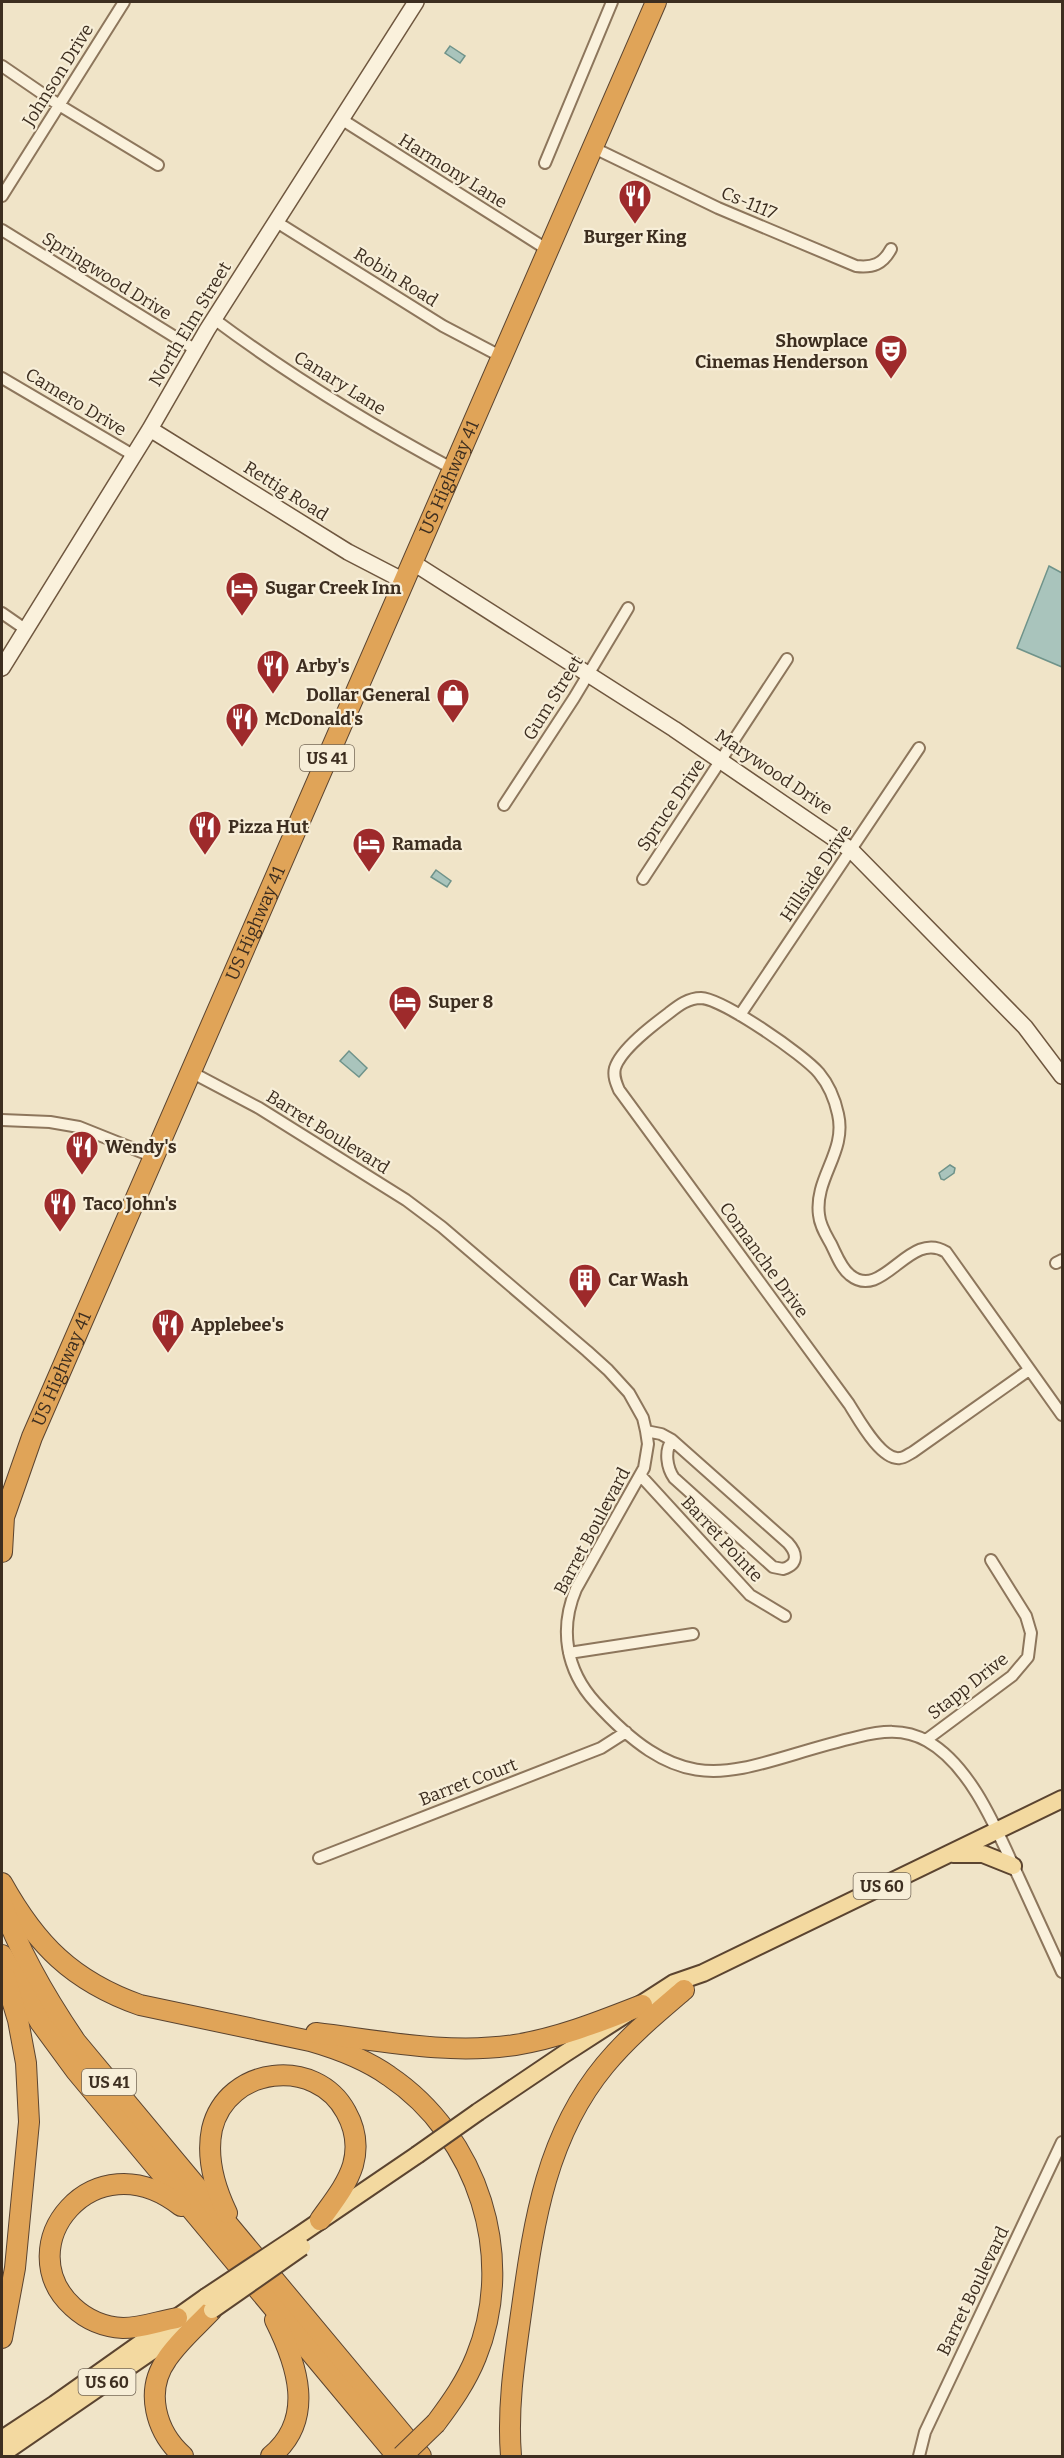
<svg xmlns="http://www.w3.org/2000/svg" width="1064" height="2458" font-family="Bitter,serif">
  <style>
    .water { fill: #a9c4bc; stroke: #6f938a; stroke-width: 1.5 }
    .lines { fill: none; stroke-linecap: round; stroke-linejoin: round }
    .street-casing { stroke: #8d765c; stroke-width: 14 }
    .secondary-casing { stroke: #6f573f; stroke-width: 18 }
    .primary-casing { stroke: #5b4430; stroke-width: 20 }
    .highway-casing { stroke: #5b4430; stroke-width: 22 }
    .street { stroke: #faf1dc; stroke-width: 10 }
    .secondary { stroke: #faf1dc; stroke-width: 15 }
    .primary { stroke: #f3d9a0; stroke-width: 16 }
    .highway { stroke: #e0a458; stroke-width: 20 }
    .primary-bridge-casing { stroke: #5b4430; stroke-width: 20; stroke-linecap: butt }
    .highway-bridge-casing { stroke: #5b4430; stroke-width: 22; stroke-linecap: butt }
    .primary-bridge { stroke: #f3d9a0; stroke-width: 16 }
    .highway-bridge { stroke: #e0a458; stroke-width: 20 }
    .labels { text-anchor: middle; stroke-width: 4.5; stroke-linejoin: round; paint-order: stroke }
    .shield { fill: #f7eed8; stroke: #756857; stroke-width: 1.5 }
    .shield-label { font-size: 16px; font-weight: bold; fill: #3d2e20 }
    .street-label { font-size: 18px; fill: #3d2e20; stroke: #f7eed8 }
    .poi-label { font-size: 18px; font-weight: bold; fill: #3d2e20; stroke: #f7eed8; text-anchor: start }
  </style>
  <rect width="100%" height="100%" fill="#f0e4c8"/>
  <path class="water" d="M450 46 465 56 460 63 445 53Z
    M1049 566 1062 573V667L1017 648Z
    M436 870 451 881 447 887 431 877Z
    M349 1051 367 1068 359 1077 340 1061Z
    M950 1165 955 1168 954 1173 944 1180 941 1179 939 1173Z"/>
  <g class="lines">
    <g class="street-casing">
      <path id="street" d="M2 66 59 105 158 165
        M341 119 548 250
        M592 147 718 208 856 266C873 268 883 264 891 249
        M545 163 612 2
        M2 196 124 2
        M275 221 443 326 502 357
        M2 230 196 350
        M214 319C289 375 371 425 453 469
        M2 378 133 455
        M2 613 25 629
        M504 805 574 698 628 608
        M643 879 787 659
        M740 1015 919 748
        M191 1072 259 1108 406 1200 442 1227 587 1351 608 1370 629 1393 643 1418 646 1431 648 1444 644 1468 576 1589C559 1629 566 1670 595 1702 694 1811 737 1765 857 1737 881 1731 904 1728 927 1741 972 1766 998 1833 1019 1878 1033 1909 1048 1941 1062 1972
        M2 1120 50 1122 79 1127 154 1157
        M1056 1263 1062 1260
        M1029 1370 913 1452C909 1454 904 1458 900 1458 881 1461 858 1418 849 1404L619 1090C616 1083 613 1076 615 1068 621 1049 653 1025 669 1013 678 1006 688 998 701 998 723 999 804 1055 819 1073 829 1085 835 1100 838 1114 847 1152 814 1178 819 1215 820 1226 826 1235 831 1244 836 1254 841 1268 850 1275 883 1302 909 1229 946 1252L1062 1415
        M646 1431 661 1434 672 1440C664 1451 667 1468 674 1478L773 1567 783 1569C799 1564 797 1553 788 1543L672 1440
        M641 1476 750 1595 785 1616
        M569 1653 693 1634
        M926 1740 1012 1676 1028 1657 1031 1633 1026 1616 991 1560
        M319 1858 601 1748 626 1732
        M919 2456 925 2432 1062 2142"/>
    </g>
    <g class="secondary-casing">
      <path id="secondary" d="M150 429 348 552 404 581
        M412 562 674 729 851 850 1025 1027 1062 1076
        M2 668 150 429 207 330 416 2"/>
    </g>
    <g class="primary-casing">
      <path id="primary" d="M953 1854H983L1013 1866
        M478 2112 564 2054 674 1983 703 1973 1062 1799
        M295 2238 417 2155
        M2 2439 55 2404 206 2297
        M2 2454 191 2324"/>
    </g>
    <g class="highway-casing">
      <g id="highway">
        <path id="s1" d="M2 1552 4 1517 32 1437 656 2"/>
        <path d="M2 1883C36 1944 72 1981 140 2005L310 2041C338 2049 365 2059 389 2076 478 2136 517 2257 476 2357 466 2382 451 2403 436 2423"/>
        <path d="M2 1904C20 1954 46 1998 76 2042L421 2456"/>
        <path d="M2 1955 40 2022 76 2071 397 2456"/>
        <path d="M316 2033C382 2041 449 2055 515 2045 559 2038 601 2021 642 2005"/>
        <path d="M227 2213C215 2188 206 2158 212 2129 227 2066 316 2056 346 2112 355 2128 358 2147 353 2165 347 2185 332 2203 320 2220"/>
        <path d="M177 2318C159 2321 142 2328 123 2328 104 2327 87 2320 73 2307 7 2247 93 2137 181 2206"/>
        <path d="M2 2338 15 2268 29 2122 26 2063 18 2020 5 1977"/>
        <path d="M183 2456C156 2432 144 2391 167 2359 179 2341 197 2326 212 2310"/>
        <path d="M271 2456C316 2419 297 2364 275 2320"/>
        <path d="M511 2456C507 2406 515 2357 522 2307 534 2220 547 2135 605 2065 628 2037 656 2014 684 1990"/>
      </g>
    </g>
    <use href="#street" class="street"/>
    <use href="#secondary" class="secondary"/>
    <use href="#primary" class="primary"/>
    <use href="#highway" class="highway"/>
    <g class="primary-bridge-casing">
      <path id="primary-bridge" d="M417 2155 478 2112
        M206 2297 295 2238
        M212 2310 302 2247"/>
    </g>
    <g class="highway-bridge-casing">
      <path id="highway-bridge" d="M402 2456 436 2423"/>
    </g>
    <use href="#primary-bridge" class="primary-bridge"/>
    <use href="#highway-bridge" class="highway-bridge"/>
  </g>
  <defs>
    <g id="restaurant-pin" transform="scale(1.725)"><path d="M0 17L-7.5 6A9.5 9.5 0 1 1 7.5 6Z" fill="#9e2a2b" stroke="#f7eed8"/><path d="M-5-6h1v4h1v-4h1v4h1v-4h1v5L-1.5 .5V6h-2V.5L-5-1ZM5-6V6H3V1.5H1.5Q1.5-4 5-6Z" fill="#fff"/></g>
    <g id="theatre-pin" transform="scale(1.725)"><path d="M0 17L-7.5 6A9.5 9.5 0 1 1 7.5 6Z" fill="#9e2a2b" stroke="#f7eed8"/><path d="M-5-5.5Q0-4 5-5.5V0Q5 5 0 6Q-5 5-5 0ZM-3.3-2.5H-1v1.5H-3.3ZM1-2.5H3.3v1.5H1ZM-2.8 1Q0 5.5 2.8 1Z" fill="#fff"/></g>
    <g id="hotel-pin" transform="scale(1.725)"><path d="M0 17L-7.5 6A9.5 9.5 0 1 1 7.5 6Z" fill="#9e2a2b" stroke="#f7eed8"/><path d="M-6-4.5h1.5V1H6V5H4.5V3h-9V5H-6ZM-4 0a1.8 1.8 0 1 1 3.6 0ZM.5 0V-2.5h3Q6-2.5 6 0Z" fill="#fff"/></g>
    <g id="shop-pin" transform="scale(1.725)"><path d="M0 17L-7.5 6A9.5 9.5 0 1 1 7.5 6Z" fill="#9e2a2b" stroke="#f7eed8"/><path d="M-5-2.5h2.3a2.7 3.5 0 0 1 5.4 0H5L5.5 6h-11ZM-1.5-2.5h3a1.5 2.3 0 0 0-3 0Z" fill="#fff"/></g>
    <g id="building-pin" transform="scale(1.725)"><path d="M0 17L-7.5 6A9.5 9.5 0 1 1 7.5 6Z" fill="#9e2a2b" stroke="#f7eed8"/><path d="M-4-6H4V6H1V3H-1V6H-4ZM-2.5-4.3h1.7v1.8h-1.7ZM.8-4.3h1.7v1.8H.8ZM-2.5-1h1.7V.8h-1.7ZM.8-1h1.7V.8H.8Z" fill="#fff"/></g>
  </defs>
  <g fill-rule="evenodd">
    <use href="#restaurant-pin" x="635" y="196"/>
    <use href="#theatre-pin" x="891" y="351"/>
    <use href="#hotel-pin" x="242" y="588"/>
    <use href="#restaurant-pin" x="273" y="666"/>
    <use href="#shop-pin" x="453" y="695"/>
    <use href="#restaurant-pin" x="242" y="719"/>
    <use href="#restaurant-pin" x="205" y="827"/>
    <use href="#hotel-pin" x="369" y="844"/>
    <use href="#hotel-pin" x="405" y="1002"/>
    <use href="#restaurant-pin" x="82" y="1147"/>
    <use href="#restaurant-pin" x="60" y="1204"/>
    <use href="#building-pin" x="585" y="1280"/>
    <use href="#restaurant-pin" x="168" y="1325"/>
  </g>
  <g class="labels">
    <g class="shield">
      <rect x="300" y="745" width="54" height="26" rx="4.5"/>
      <rect x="853.5" y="1873" width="57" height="26" rx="4.5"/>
      <rect x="82" y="2069" width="54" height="26" rx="4.5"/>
      <rect x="78.5" y="2369" width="57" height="26" rx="4.5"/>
    </g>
    <g class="shield-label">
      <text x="327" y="764">US 41</text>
      <text x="882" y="1892">US 60</text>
      <text x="109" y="2088">US 41</text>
      <text x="107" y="2388">US 60</text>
    </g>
    <g class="street-label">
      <text transform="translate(58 75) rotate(-58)" y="6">Johnson Drive</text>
      <text transform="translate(453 171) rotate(32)" y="6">Harmony Lane</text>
      <text transform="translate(749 203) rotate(23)" y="6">Cs-1117</text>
      <text transform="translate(107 276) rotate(32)" y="6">Springwood Drive</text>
      <text transform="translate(396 277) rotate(32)" y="6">Robin Road</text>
      <text transform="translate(190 324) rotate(-59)" y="6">North Elm Street</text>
      <text transform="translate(340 383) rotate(32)" y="6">Canary Lane</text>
      <text transform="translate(76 402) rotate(31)" y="6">Camero Drive</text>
      <text dy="6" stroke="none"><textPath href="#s1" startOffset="1166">US Highway 41</textPath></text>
      <text transform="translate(286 491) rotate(32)" y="6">Rettig Road</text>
      <text transform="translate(553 698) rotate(-58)" y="6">Gum Street</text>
      <text transform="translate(774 772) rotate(34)" y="6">Marywood Drive</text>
      <text transform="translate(671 805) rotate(-56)" y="6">Spruce Drive</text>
      <text transform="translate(816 873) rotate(-56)" y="6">Hillside Drive</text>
      <text dy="6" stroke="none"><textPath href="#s1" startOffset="680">US Highway 41</textPath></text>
      <text transform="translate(328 1132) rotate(32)" y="6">Barret Boulevard</text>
      <text transform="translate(764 1260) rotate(54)" y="6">Comanche Drive</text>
      <text dy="6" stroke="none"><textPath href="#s1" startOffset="194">US Highway 41</textPath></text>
      <text transform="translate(592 1531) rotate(-62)" y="6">Barret Boulevard</text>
      <text transform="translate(722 1539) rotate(47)" y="6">Barret Pointe</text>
      <text transform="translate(968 1686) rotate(-38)" y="6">Stapp Drive</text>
      <text transform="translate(468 1782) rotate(-21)" y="6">Barret Court</text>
      <text transform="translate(973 2291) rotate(-64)" y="6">Barret Boulevard</text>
    </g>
    <g class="poi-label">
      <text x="635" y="243" text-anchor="middle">Burger King</text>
      <text x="868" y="347" text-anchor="end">Showplace<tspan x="868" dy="21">Cinemas Henderson</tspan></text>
      <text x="265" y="594">Sugar Creek Inn</text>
      <text x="296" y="672">Arby's</text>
      <text x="430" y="701" text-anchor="end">Dollar General</text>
      <text x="265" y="725">McDonald's</text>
      <text x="228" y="833">Pizza Hut</text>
      <text x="392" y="850">Ramada</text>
      <text x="428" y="1008">Super 8</text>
      <text x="105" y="1153">Wendy's</text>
      <text x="83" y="1210">Taco John's</text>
      <text x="608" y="1286">Car Wash</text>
      <text x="191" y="1331">Applebee's</text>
    </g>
  </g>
  <rect width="1064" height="2458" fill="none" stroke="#3d2e20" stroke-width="6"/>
</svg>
